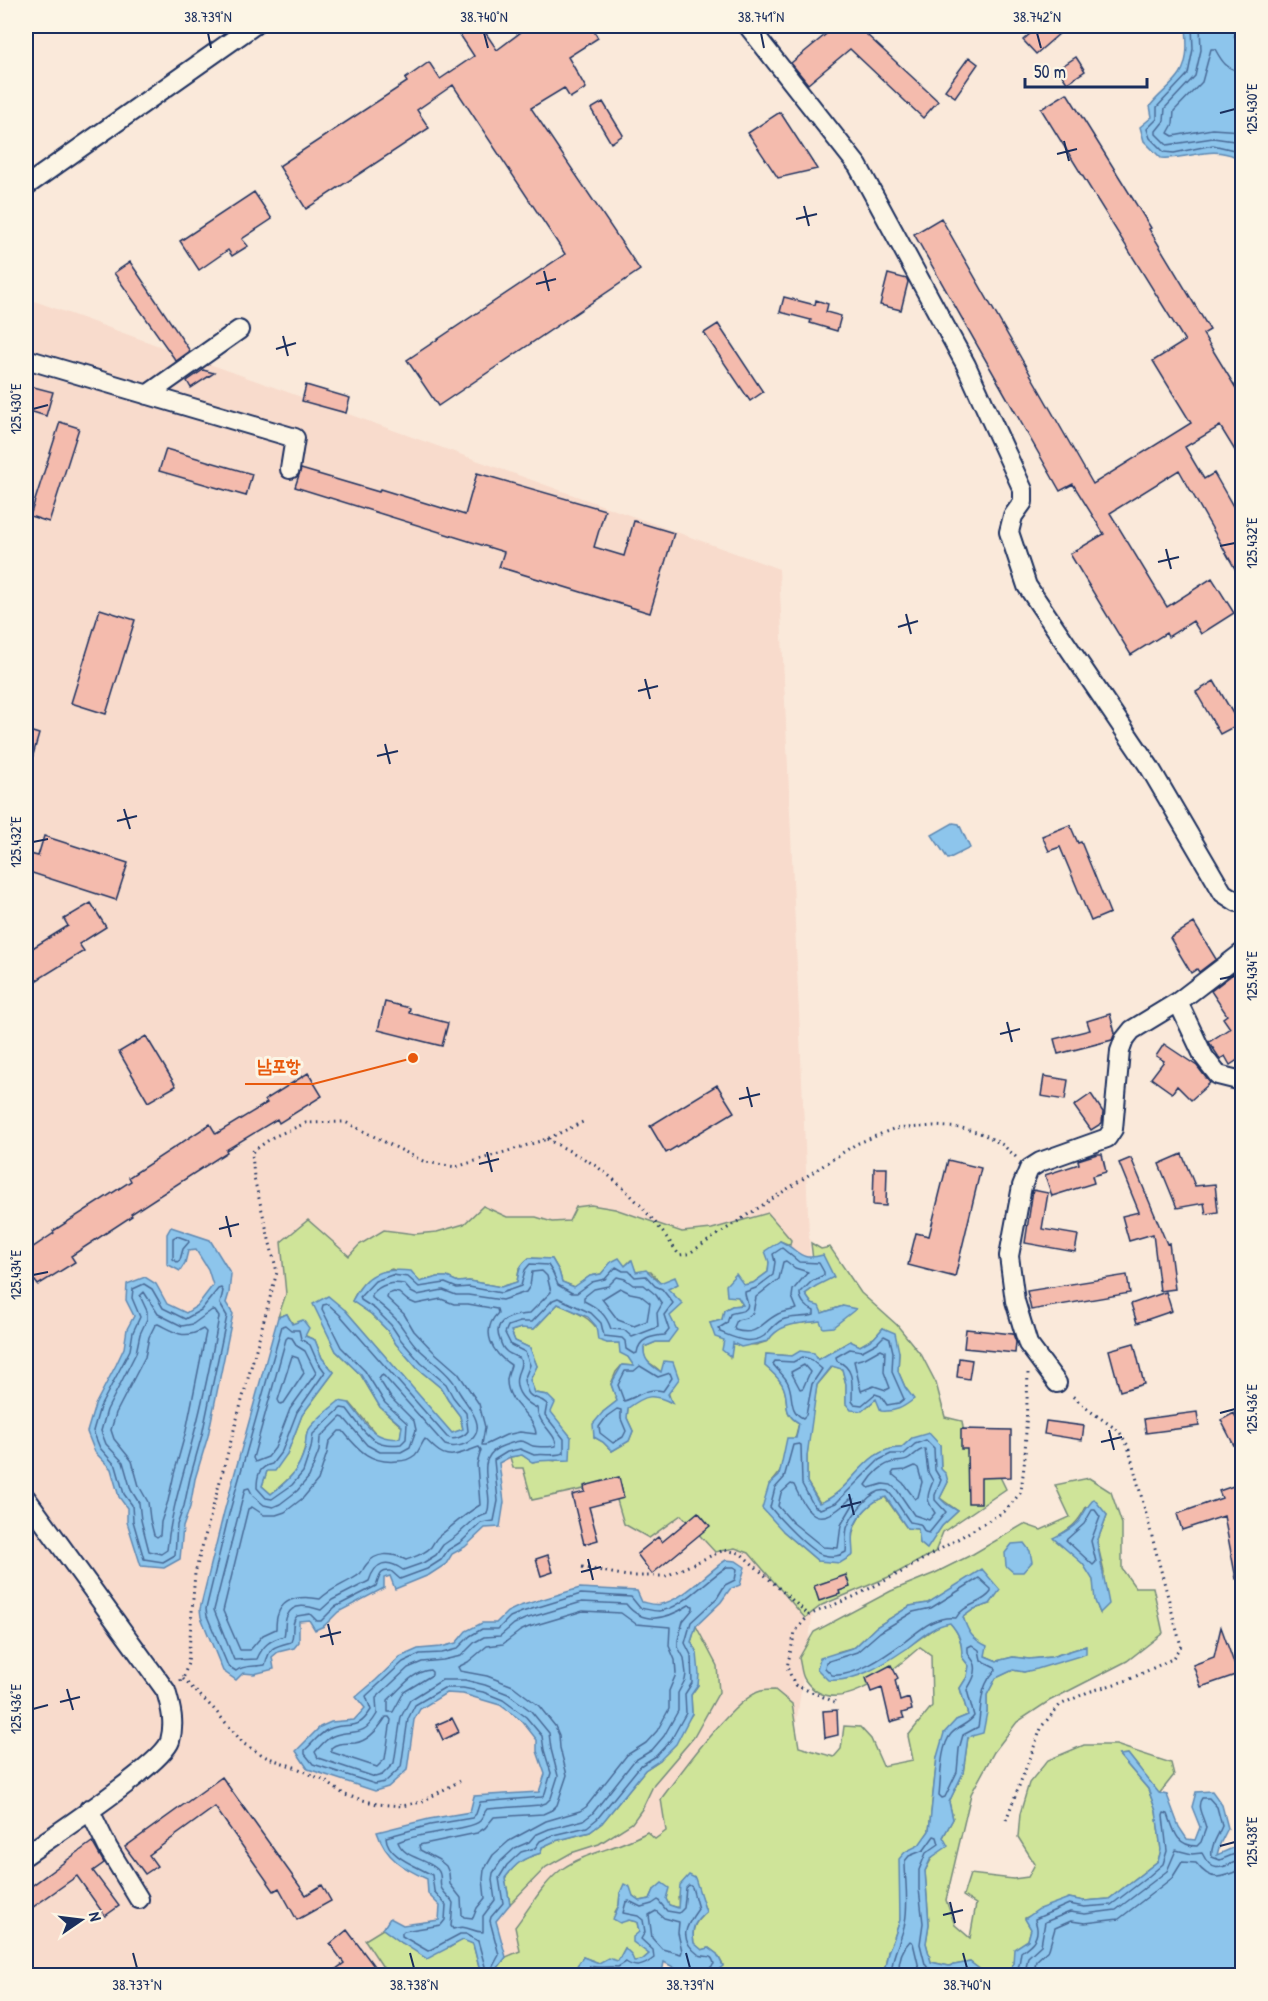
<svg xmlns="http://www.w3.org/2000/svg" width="1268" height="2001" font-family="'Patrick Hand','Poor Story',sans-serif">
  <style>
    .built { fill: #f8dbcc }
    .green { fill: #cfe499; stroke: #758a7c; stroke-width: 1.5; fill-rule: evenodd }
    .water { fill: #8dc5ec; stroke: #5f89b3; stroke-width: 1.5 }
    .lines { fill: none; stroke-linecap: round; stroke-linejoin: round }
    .shore { stroke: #496b97; stroke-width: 1.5 }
    .building { fill: #f4bbad; stroke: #1b2f5e; stroke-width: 1.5 }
    .minor-casing { stroke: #1b2f5e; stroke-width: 22 }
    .path { stroke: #1b2f5e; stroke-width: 3; stroke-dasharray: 1.5 4.5; stroke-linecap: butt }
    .minor { stroke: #fcf5e5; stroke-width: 18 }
    .ticks { fill: none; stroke: #1b2f5e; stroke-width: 2 }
    .leader { fill: none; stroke: #e8590c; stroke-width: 2 }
    .callout-dot { fill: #e8590c; stroke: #fcf5e5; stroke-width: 2 }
    .callout-label { font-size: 18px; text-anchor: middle; font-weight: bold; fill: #e8590c; stroke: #fcf5e5; stroke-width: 6; stroke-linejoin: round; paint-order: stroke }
    .neatline { fill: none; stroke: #1b2f5e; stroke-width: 2 }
    .ticks-label { font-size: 15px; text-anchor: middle; fill: #1b2f5e }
  </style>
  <rect width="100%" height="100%" fill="#fae9da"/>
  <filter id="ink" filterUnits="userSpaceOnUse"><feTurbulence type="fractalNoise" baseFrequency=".0167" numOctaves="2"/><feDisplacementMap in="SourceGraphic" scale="12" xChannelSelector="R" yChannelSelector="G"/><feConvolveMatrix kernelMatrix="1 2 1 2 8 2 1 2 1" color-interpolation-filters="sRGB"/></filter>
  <g filter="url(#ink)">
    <path class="built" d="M26 298 779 569 823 1546 758 1975H711L723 1965 576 1966 583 1975H499L506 1957 496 1921 510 1904 696 1626 721 1602 730 1589 740 1585 745 1566 736 1561 726 1560 716 1567 701 1581 674 1599 660 1605 580 1588 540 1599 507 1612 496 1623 467 1631 456 1643 441 1647 418 1649 356 1696 365 1708 354 1720 331 1722 320 1727 296 1751 407 1770 414 1720 420 1709 446 1693 463 1694 500 1705 522 1721 538 1740 537 1751 545 1773 539 1792 474 1796 471 1812 429 1819 377 1832 414 1873 428 1879V1894L440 1906 439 1920 403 1925 481 1975H26Z"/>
    <path class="green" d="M591 1205 615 1209 682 1232 712 1229 768 1213 791 1240 790 1245 780 1241 769 1262 768 1272 753 1283 744 1285 738 1297 743 1305 732 1306 724 1310 722 1320 710 1323 724 1340 730 1357 733 1343 756 1345 768 1341 772 1335 785 1325 820 1321 843 1306 822 1313 812 1304 805 1294 816 1286 811 1243 821 1249 830 1247 861 1293 897 1325 922 1356 936 1383 945 1417 962 1421 965 1440 986 1448 1006 1489 943 1532 935 1552 891 1576 822 1605 805 1618 749 1553 735 1548 715 1552 681 1515 649 1538 624 1524 612 1483 532 1500 523 1468H513L510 1457 522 1455 533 1462 543 1459 555 1461 571 1437 550 1412 547 1395 535 1393 530 1380 537 1366 530 1348 515 1341 511 1331 521 1328 534 1329 558 1304C585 1316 591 1317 607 1343H619L634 1366 622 1365 616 1372 611 1384 617 1401 603 1412 594 1437 603 1442 612 1451 629 1441 633 1431 627 1418 628 1408 641 1398 657 1395 672 1403C668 1394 666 1382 662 1374 654 1361 643 1367 644 1347L656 1342H668L670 1316 667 1289 678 1284 660 1283 651 1272H636L631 1260 625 1266 606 1269 601 1274 590 1276 575 1287 562 1282 559 1271 552 1259 529 1258 519 1269 517 1282 501 1287 469 1281 458 1282 447 1277H438L419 1282 392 1269C370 1276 362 1280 352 1301L371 1314 387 1330 396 1344 417 1368 441 1388 448 1400 460 1416 463 1429 452 1434 345 1310 314 1304 336 1351 361 1375 380 1407 402 1427 400 1439 386 1440 377 1435 350 1403 307 1432C304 1465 296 1474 271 1494L262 1486 267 1471 287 1454 302 1415 334 1372 322 1358 315 1340C301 1335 294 1327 287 1314L278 1317 286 1294 281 1242 308 1220 349 1256 359 1245 384 1230 415 1234 437 1232 464 1224 483 1206 507 1217H536L552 1222 569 1221 576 1207ZM883 1328 899 1352 898 1371 905 1387 876 1398 867 1408 846 1404V1384L842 1369 833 1366 817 1385 809 1432 807 1456V1482L820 1503C851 1492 865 1447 901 1448L912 1438 940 1445 941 1469 948 1482 940 1498 958 1511 942 1526 926 1548 920 1543 918 1529 907 1528 885 1497C867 1502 853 1521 852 1540L818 1561 783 1531 769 1485C786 1470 794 1444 799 1423 780 1413 791 1399 782 1384 778 1377 771 1371 765 1366L766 1354 792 1356 818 1360 850 1341 860 1346 874 1338Z
      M1089 1478 1111 1492 1122 1524V1569L1135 1587H1153L1163 1633 1127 1661 1049 1701 1017 1722 994 1752 971 1794 946 1900 955 1925 970 1938 976 1904 963 1896 970 1874 1013 1879 1028 1877 1035 1864 1018 1837 1020 1814 1029 1783 1048 1760 1084 1745H1116L1171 1763 1174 1775 1159 1794 1128 1754 1119 1755 1148 1789 1156 1811 1161 1850 1158 1861 1109 1899 1084 1901 1069 1898 1025 1918 1031 1929 1028 1940 1015 1949 1013 1964 1006 1975H981L982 1971 970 1962 949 1966 931 1962 926 1943 929 1924 925 1871 953 1819 949 1802 963 1773 968 1737 987 1712V1695L996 1678 1013 1670 1024 1672 1086 1646 1051 1657 1029 1659 1013 1657 997 1661 985 1656 977 1641 968 1632 963 1617 974 1609 990 1604 945 1593 928 1603 910 1606 876 1627 855 1647 837 1652 905 1649 939 1625 950 1623C960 1634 962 1643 962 1657L969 1666 967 1677 960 1688 968 1715 956 1720 937 1757 929 1831 919 1846 905 1852 900 1920 894 1938 888 1952 884 1972 891 1975H711L723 1965 717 1954 709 1948 702 1950 694 1944C691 1928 695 1922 706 1912L700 1895 678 1897 679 1908 669 1905 666 1899 654 1890 650 1899 640 1901 633 1896 620 1893 619 1905 615 1912 629 1920 637 1922 642 1947 649 1954 642 1960 634 1961 625 1948 618 1961 599 1963 583 1957V1975H499L497 1969 506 1957 520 1951 515 1927C529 1909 543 1883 562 1869 586 1852 620 1848 647 1832L655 1839 666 1831 661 1799C679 1775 734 1698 761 1691 766 1690 771 1690 775 1690L792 1704 799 1747 834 1757 841 1749 844 1726 860 1727 871 1739 883 1766 913 1760 908 1736 932 1706 931 1655 920 1647C893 1670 835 1723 805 1680 801 1675 801 1664 799 1658L814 1632 891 1591 935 1573 973 1554 1024 1524 1041 1530 1070 1517 1055 1485ZM1086 1507 1107 1515 1097 1542 1104 1572 1100 1613C1093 1599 1097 1593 1093 1580 1087 1562 1067 1550 1054 1539 1070 1528 1077 1525 1086 1507Z
      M696 1626 717 1666 719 1692 694 1737 654 1784 642 1809 632 1823 599 1844 571 1853 546 1867 510 1904 505 1878C516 1863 523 1858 541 1853L542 1847 555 1841 590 1832 602 1823 645 1770 660 1760 692 1714 691 1695 698 1685 697 1653 691 1642Z
      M383 1929 402 1943 449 1948 463 1939 473 1944 481 1975H388L365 1940Z"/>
    <path class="water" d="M1186 26H1242V28L1235 32 1234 37 1242 50V151L1236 157C1210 145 1189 160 1161 158L1144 141 1140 127 1152 117 1150 106C1159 94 1172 86 1180 74 1189 61 1187 40 1186 26Z
      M953 823 959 824 970 848 948 859 932 835Z
      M171 1227 210 1240 231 1274 229 1293 226 1303 233 1314 208 1436 195 1479 190 1507 183 1527 180 1559 164 1568 141 1566 127 1522V1508L119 1497 111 1469 95 1452 87 1432 95 1405 116 1365 124 1348 127 1329 134 1316 126 1300 127 1284 145 1277 156 1284 167 1304 186 1313 197 1306 213 1285 208 1269 196 1250 188 1251 185 1263 180 1271 167 1264V1234Z
      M780 1241C800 1250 798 1262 823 1255L834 1277 816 1286 805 1294 812 1304 819 1306 822 1313 843 1306 856 1309 833 1327 823 1328 820 1321C800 1324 780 1322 768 1341L741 1347 733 1343 731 1357 722 1350 724 1340 715 1337 710 1323 722 1320 724 1310 732 1306 743 1305 738 1297 727 1296 726 1285 736 1274 744 1285 753 1283 768 1272 769 1262 765 1251Z
      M529 1258 552 1259 559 1271 562 1282 574 1287 590 1276 601 1274 611 1262 619 1258 625 1266 632 1260 636 1272 646 1270 660 1283 675 1277 678 1284 668 1289 683 1304 670 1316 677 1330 668 1342H656L644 1347C643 1360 650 1365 661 1372L664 1361 673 1362 679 1379 668 1394 672 1403C652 1393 646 1395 628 1408L627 1418 633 1431 629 1441 612 1451 603 1442 594 1437 593 1424 603 1412 617 1401 611 1384 622 1365 634 1366 628 1357 620 1353 619 1343H607L598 1340 596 1326 588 1317 558 1304 534 1329 521 1328 511 1331 515 1341 530 1348 537 1366 530 1380 535 1393 547 1395 555 1403 551 1412 571 1437 570 1460C557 1461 545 1459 532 1462L522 1455 510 1457 499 1463 504 1502 500 1527 485 1528 465 1547 452 1554 446 1564 429 1575 395 1589 390 1576 384 1578V1588L338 1612 324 1626 315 1630 309 1620 299 1621V1642L294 1648 278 1652 272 1657 274 1669 254 1674 243 1673 236 1680 223 1671 201 1617 200 1609 224 1512 278 1317 287 1314 292 1324 303 1320 309 1328 305 1336 315 1340 322 1358 334 1372 302 1415 287 1454 275 1471H267L262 1486 271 1494C289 1480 298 1472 305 1449 306 1444 305 1436 308 1431 315 1419 329 1410 339 1401L349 1403C365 1422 373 1442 400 1438L402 1426 380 1407 361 1375 336 1351 313 1304 328 1296 345 1310 452 1433 463 1429 460 1416 448 1400 441 1388 417 1368 396 1344 387 1330 371 1314 352 1301C366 1273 380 1268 411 1271L420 1282 438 1277H447L458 1282 469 1281 501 1287 517 1282C519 1271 519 1265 529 1258Z
      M883 1328 895 1333 899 1352 898 1371 905 1387 914 1399C903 1408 895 1412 881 1411L876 1399 862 1411 851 1410 846 1404V1384L842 1369 832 1366 817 1385 807 1456V1482L819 1503C852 1493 863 1447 901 1448L912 1438 929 1433 940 1445 941 1469 946 1474 948 1482 940 1498 946 1504 958 1511 942 1526 927 1549 920 1543 918 1529 907 1528 886 1497C872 1500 857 1516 853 1530 851 1538 853 1547 853 1555L840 1563 818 1561 783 1531 762 1508 769 1485 779 1476 787 1438H796L799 1423C780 1412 791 1400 782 1384 778 1377 771 1371 765 1366L766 1354 792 1356 800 1351 814 1353 818 1360 850 1341 860 1346 874 1338Z
      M1094 1499 1107 1515 1097 1542 1109 1604 1100 1613 1095 1601 1093 1580 1083 1564 1053 1538C1063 1533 1072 1529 1079 1521 1084 1513 1087 1506 1094 1499Z
      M1024 1543 1030 1551 1032 1562 1023 1572H1013L1006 1566 1005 1553 1012 1544Z
      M726 1560 736 1561 745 1567 740 1585 730 1589 721 1602 696 1626 691 1642 697 1653 699 1674 698 1685 691 1695 692 1713 676 1744 660 1760 645 1770 602 1823 590 1832 555 1841 542 1847 541 1853C523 1858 516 1863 505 1878L510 1904 496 1921 506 1957 497 1969 499 1975H481L473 1944 463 1940 427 1959 402 1943 383 1929 390 1918 403 1925 439 1920 440 1906 428 1894 427 1879C403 1868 386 1859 377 1832L429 1819 470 1812 474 1796 539 1792 545 1774 537 1751V1740L522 1721 500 1705 463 1694 446 1693 420 1709 414 1720 407 1770 388 1787 375 1791 308 1769 296 1751 320 1727 331 1722 354 1720 365 1708 356 1697 376 1680 400 1657 418 1649 441 1647 456 1643 466 1631 482 1623H496L507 1612 520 1606 580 1588 637 1591 642 1602C647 1603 655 1606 661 1604 684 1600 707 1572 726 1560Z
      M982 1569 1000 1590 990 1604 974 1609 963 1617C968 1632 972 1639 987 1646L985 1656 997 1661 1013 1657 1029 1659 1051 1657 1086 1646V1654L1037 1669 1024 1672 1013 1670 996 1678 987 1695V1712L983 1733 968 1737 963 1773 949 1802 953 1819 943 1837 948 1846 931 1858 925 1871 929 1924 926 1943 931 1962 949 1966 970 1962 982 1971 981 1975H891L884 1972 888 1952 894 1938 900 1920 899 1859 905 1852 919 1845 929 1831 937 1757 944 1733 956 1720 968 1715 960 1688 967 1677 969 1666 962 1657C962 1643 960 1634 950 1623 932 1626 920 1638 906 1649 884 1664 855 1683 828 1680L817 1669 820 1658 855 1647 876 1627 910 1606 928 1603Z
      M1128 1754 1159 1793 1167 1795 1179 1827 1187 1839 1195 1840 1200 1827 1192 1807 1196 1792 1212 1791 1222 1805 1228 1828 1220 1844 1217 1855 1242 1844V1975H1006L1013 1964 1014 1949 1028 1940 1031 1929 1025 1919 1039 1909 1069 1898 1084 1901 1109 1899 1158 1861 1161 1850 1156 1811 1148 1789 1119 1755Z
      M689 1875 695 1878 706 1912C694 1922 691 1928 694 1943L702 1950 709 1948 717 1954 723 1966 711 1975H677L675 1968 664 1962 662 1973 665 1975H583L582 1970 576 1967 583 1957 599 1963 608 1958 618 1961 625 1948 631 1954 634 1961 642 1960 649 1954 633 1942V1937L639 1932 637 1922 629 1920 620 1923 613 1919 619 1905 620 1893 624 1884 630 1887 633 1896 640 1901 650 1899 654 1890 662 1883 669 1888 666 1899 669 1905 678 1908 680 1885Z"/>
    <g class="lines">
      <path class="shore" d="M1192 26 1193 49 1188 74 1157 107V119L1147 129 1150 138 1164 152 1174 153 1213 145 1234 150 1242 148
        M1200 26 1201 50 1195 76 1165 108 1164 121 1156 131V134L1167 145 1213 138 1234 141 1242 140
        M1242 71C1227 70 1222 62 1215 49H1211L1202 82 1174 111 1173 124 1168 133 1173 136 1212 129 1242 131
        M177 1236 188 1240 189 1242 183 1249 180 1260 177 1262 173 1259V1238Z
        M782 1248 799 1262 819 1263 824 1272V1275L812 1281 800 1293C800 1301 807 1308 814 1311V1315C804 1318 791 1316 782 1320 774 1324 770 1331 764 1336 749 1346 733 1337 720 1332L719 1328 727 1323 730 1314C737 1311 751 1313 747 1301 746 1298 745 1295 745 1292L756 1288 773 1275 775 1262 773 1254Z
        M783 1262 786 1261 795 1268 808 1272 793 1290 792 1297 797 1309C791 1311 784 1311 778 1314 760 1323 758 1337 735 1330L734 1327 737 1320 746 1318 753 1313 756 1297 779 1279Z
        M530 1264 548 1265 553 1273 558 1285 572 1293H577L592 1282 605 1279 616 1267 623 1271H629L635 1277 646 1276 655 1286 662 1289 673 1303 664 1315 669 1330 665 1335C652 1336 639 1338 637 1353L634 1354 626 1349 625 1341 622 1338 604 1336 601 1323 591 1313 558 1298 553 1300 532 1322H520L508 1326 505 1333 511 1345 525 1352 530 1365 524 1380C530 1405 533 1392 547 1404L545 1415 564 1439V1453C554 1457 544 1453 534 1455L520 1449 507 1452 494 1460 498 1501 494 1521 481 1523 461 1542 448 1550 441 1560 427 1569 400 1579 391 1571C378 1570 380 1578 376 1586L335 1607 321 1621H317L310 1614 297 1616C290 1623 295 1634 291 1642 272 1647 270 1647 265 1665 255 1667 243 1665 236 1671L228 1666 207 1616 206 1609 229 1514 282 1326 285 1325 291 1330H299L301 1339 310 1345 317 1361 325 1372 297 1412 282 1451 272 1464C259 1467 257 1475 257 1488L266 1498 272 1499 292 1485 303 1472 311 1448 313 1434 341 1408 347 1409C364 1431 371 1448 401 1444L406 1439 407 1423 385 1403 365 1371 341 1347 322 1309 323 1305 328 1304 340 1315 447 1437C453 1441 464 1437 468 1431L466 1413 453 1397 446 1384 421 1363 401 1340 391 1325 375 1309 361 1300 360 1297 375 1281 392 1275 408 1277 419 1287 445 1283 457 1288 469 1287 501 1293 521 1286 525 1270Z
        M542 1271 547 1276 551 1292 529 1314C514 1315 491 1319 500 1340 501 1344 503 1349 507 1352 511 1355 516 1356 520 1359 523 1367 518 1369 517 1377 514 1392 526 1403 537 1408 538 1424 557 1434 556 1446 553 1447 536 1447 533 1446 528 1445 527 1441 520 1441 513 1442 505 1445 498 1448 473 1462 495 1491 487 1514L476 1518 456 1536 443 1545 436 1555 423 1563 403 1570C387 1558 375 1562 369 1581L332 1600 321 1610C311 1607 293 1601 287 1616 284 1622 286 1630 284 1636 270 1640 263 1645 257 1659L234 1660 214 1610 245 1489 249 1488 253 1496 264 1505 273 1507 280 1504 297 1491 309 1477 319 1451 320 1438 341 1417 344 1418 367 1445 380 1452H401L410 1447 416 1430 414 1421 391 1398 379 1379 382 1375 384 1376 445 1445C453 1448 464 1446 471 1440 488 1426 466 1404 459 1392 456 1388 455 1383 452 1380 442 1367 426 1357 415 1345 409 1338 405 1331 399 1323 392 1313 381 1305 372 1298V1294C381 1284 391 1282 404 1284L411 1292 417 1295 443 1290 456 1295H468L502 1300 526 1292 530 1286 532 1272Z
        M617 1277 625 1279 633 1285H644L656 1295 662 1304 657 1313 658 1327 632 1337 624 1330 611 1329C606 1314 598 1308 584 1301V1297L594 1289 608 1286Z
        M144 1284 152 1289 163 1308 185 1319 201 1310 218 1289 221 1288 223 1291 220 1304 227 1316 202 1435 190 1478 184 1506 177 1525 175 1555 163 1562 144 1559 133 1521 132 1505 124 1494 116 1466 100 1448 93 1431 100 1407 130 1350 133 1332 140 1317 132 1298 133 1289Z
        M620 1288 630 1293 640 1295 650 1303 647 1321 634 1326 618 1320 602 1299Z
        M144 1292 158 1314 182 1326 193 1324 212 1310 215 1311 219 1317C212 1356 204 1396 194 1434 184 1473 171 1510 167 1550L161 1554 149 1551 141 1520 139 1503 131 1490 123 1462 106 1444 101 1431 107 1410 136 1353 140 1334 147 1319V1311L140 1296Z
        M394 1292 399 1293 407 1300 416 1304 441 1299 454 1304H468L497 1309 498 1313C480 1331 492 1353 511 1365 510 1369 508 1374 507 1379 506 1405 535 1415 536 1434L520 1432 506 1435 485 1445H482L485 1427 479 1404 458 1373 433 1351 414 1331 404 1314 387 1298 388 1294Z
        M158 1324C176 1333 184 1340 203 1329L206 1332 186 1431 174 1474 168 1501 161 1522 160 1535 157 1537 154 1535 150 1519 148 1502 139 1486 132 1461 114 1439 111 1430 116 1413 145 1357 149 1337 155 1325Z
        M884 1336 890 1339 893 1352 892 1372 904 1399 899 1403 887 1405 881 1396 875 1394 862 1405 854 1404 852 1401C852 1384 855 1368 837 1361L836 1357 850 1349 862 1351 877 1343Z
        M288 1337 292 1338 297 1346 305 1351 316 1373 290 1409 275 1448 268 1457 255 1462 253 1458 286 1339Z
        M881 1349 885 1351 884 1372 890 1388 886 1390 874 1386 861 1391 854 1361 865 1358Z
        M292 1356 298 1358 304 1373 284 1403 280 1404 278 1400Z
        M803 1357 810 1359 822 1369 812 1384 806 1415 803 1418C788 1411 794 1396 788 1383 785 1376 777 1370 773 1364L775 1361 793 1362Z
        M804 1365 810 1372 803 1388 800 1389 791 1372Z
        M640 1366 658 1377 670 1373 672 1378 663 1391C645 1387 639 1397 624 1401L618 1385 625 1371H634Z
        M617 1409 621 1410V1419L626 1431 623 1437 613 1443 600 1433 599 1427 607 1416Z
        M339 1431H343C359 1451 371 1464 398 1461 404 1461 410 1459 415 1455 420 1450 421 1444 425 1439 429 1442 432 1446 436 1449 450 1462 465 1451 479 1447L481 1450 477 1464 480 1505C466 1513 453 1526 439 1536 435 1539 434 1543 431 1547 425 1554 414 1557 406 1560 392 1553 376 1551 366 1565 362 1570 363 1573 357 1576 345 1584 330 1589 320 1599 304 1596 284 1596 278 1614 276 1619 276 1624 276 1629L263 1635 250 1650H240L223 1611 248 1509 252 1507 264 1515H276L285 1512 303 1498 318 1480 327 1453 329 1442Z
        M926 1440 934 1448 935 1470 941 1480 935 1495V1500L946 1512 929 1533 925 1532 920 1524 910 1522C905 1516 892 1493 887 1491 872 1487 851 1516 847 1528 845 1536 847 1545 846 1552 838 1557 832 1557 823 1555 810 1552 779 1518 770 1507L775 1488 784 1478 793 1445 799 1444 801 1445 802 1484 814 1506 820 1509 836 1503 879 1460 891 1454H904L915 1444Z
        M925 1449 928 1472 933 1481C927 1497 925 1498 935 1513L929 1520 914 1515 897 1490 891 1485 883 1484 869 1488 866 1485C872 1475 883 1463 895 1462 901 1461 905 1462 909 1459 915 1455 917 1450 925 1449Z
        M915 1466 918 1468 922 1482 918 1497 915 1499 903 1483 892 1474 894 1471 906 1470Z
        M791 1484 794 1485C809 1519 821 1528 850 1499H854V1503L841 1525 838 1548 823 1547 792 1522 778 1506 781 1493Z
        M1092 1510H1095L1100 1517 1091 1541 1096 1562 1093 1565 1066 1540 1084 1524Z
        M727 1567H734L737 1569 735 1580 725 1585 717 1598 691 1622 685 1643 691 1655 692 1683 685 1694 686 1713 671 1740 656 1756 640 1766 597 1819 587 1827 553 1835 540 1841 535 1848 521 1852 507 1865 499 1878 503 1903 491 1917 490 1921 499 1955 491 1970H486L478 1941 466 1934H460L428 1951 402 1936V1933L404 1931 441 1925 445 1920 446 1905 434 1891 432 1875C417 1866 387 1857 386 1837L430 1825 472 1818 476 1814 480 1802 542 1797 545 1793 551 1773 544 1750 542 1736 526 1717 503 1700 483 1692 463 1688H444L415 1705 408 1719 401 1767 385 1782 375 1784 313 1764 305 1754V1750C313 1743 321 1731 332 1728 351 1722 357 1732 371 1710L366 1696 403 1662 420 1654 442 1653 457 1649 470 1636 482 1629H498L510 1617 522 1612 581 1594 631 1597 640 1608C646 1609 653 1611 659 1611 680 1611 709 1577 727 1567Z
        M979 1578 991 1589V1592C982 1605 964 1603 956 1618 934 1615 919 1631 903 1643 885 1656 856 1677 832 1675L825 1668 826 1662 857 1652 880 1632 913 1612 931 1608Z
        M582 1602 626 1604C644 1627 669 1618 689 1605L693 1606V1609L683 1621 678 1640V1647L684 1658 686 1674 685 1680 678 1693V1711L664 1736 652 1750 634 1761 592 1814 584 1820 549 1829 535 1835 529 1842 515 1848 501 1861 493 1873 492 1880 495 1900 483 1916V1932C470 1932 469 1924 453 1929L451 1926 453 1903C450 1897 443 1893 441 1887 439 1881 443 1875 437 1869 425 1858 404 1858 398 1842 415 1833 471 1830 480 1821 483 1818 484 1812 487 1809L540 1805 546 1803 551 1798 558 1776 551 1749 549 1733 531 1711 508 1694 485 1685 465 1680H442L410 1700 401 1717 394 1763 382 1775 375 1777 318 1758 315 1752C320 1747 325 1739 333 1736 353 1728 362 1740 377 1714L376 1698 408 1668 422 1662 443 1660 461 1656 475 1642 484 1637 500 1636 514 1624 525 1619Z
        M583 1611 621 1613 636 1624 670 1627 669 1646 675 1660 676 1674 669 1691V1709L657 1731 646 1743 627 1755 586 1807 580 1811 546 1821 509 1841 493 1855 484 1870 483 1879 485 1898 477 1908 473 1918 464 1917 462 1915 461 1898 450 1884 449 1873 446 1866 439 1860 420 1850 419 1845 477 1833 485 1828 494 1817 543 1814 552 1810 557 1805 567 1775 560 1748 559 1735 555 1726 539 1706 513 1686 487 1676 460 1671 458 1667 468 1662 487 1646 503 1644 520 1631 529 1627Z
        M972 1645 979 1650 981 1660 995 1667 996 1670C979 1686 982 1705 978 1727L963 1735 959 1749 957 1772 945 1797 942 1798 939 1795C941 1778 940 1747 951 1734 958 1726 969 1724 974 1716L967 1690C971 1683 977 1674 975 1665 973 1657 967 1658 968 1647Z
        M430 1670 432 1672V1675L404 1692 393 1712H388V1700C401 1689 411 1672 430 1670Z
        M386 1717H389L391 1720 385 1759 377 1767 331 1752V1748C338 1742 346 1744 355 1743 369 1741 379 1728 386 1717Z
        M656 1911 664 1918 679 1922 678 1933 682 1951 681 1954 662 1949 652 1938 649 1915Z
        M588 1976V1969L590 1966C601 1969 607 1966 618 1967L626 1962C636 1969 644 1966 654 1958L653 1950 641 1939 645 1932 643 1920 638 1916 623 1913 626 1902 629 1901 641 1907 652 1904 658 1900 667 1911 679 1913 684 1908 686 1888 689 1885 692 1887 698 1909C685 1927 678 1939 699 1955 706 1958 712 1953 714 1964L708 1970 707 1976
        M892 1976C890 1956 902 1941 905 1922 909 1903 905 1881 905 1861L909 1856 924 1850 934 1836 937 1837 939 1844 926 1853 919 1870V1889L923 1923 920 1944 925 1964 928 1968 949 1972 968 1969 975 1976
        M899 1976C898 1963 901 1950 910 1941L913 1943 919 1968 928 1976
        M1013 1976 1019 1965 1021 1952C1029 1946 1038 1940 1037 1929 1037 1925 1035 1922 1035 1919L1069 1904 1084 1907 1111 1905 1149 1876 1163 1864 1167 1851 1163 1816 1164 1813 1168 1814C1174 1830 1176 1846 1197 1846L1201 1842 1206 1828C1204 1817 1195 1807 1202 1798H1209L1217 1807 1222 1826C1218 1836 1210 1846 1212 1857L1220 1860 1242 1851
        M1022 1976 1026 1968 1028 1957 1041 1945 1045 1922 1070 1912 1085 1914 1116 1910 1167 1871 1176 1850 1192 1854 1202 1853C1213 1876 1223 1867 1242 1859
        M1033 1976 1036 1961 1049 1949 1055 1928 1071 1921 1085 1923 1119 1919 1172 1878 1182 1862 1196 1863C1211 1883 1222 1878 1242 1869"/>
    </g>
    <path class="building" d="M465 26H481L497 50 521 32 517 26H591L598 38 568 57 586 88 570 98 564 88 531 108 640 270 438 406 407 360 565 254 453 85 417 110 429 128 306 209 279 166 407 82 405 79 429 62 440 79 474 56 457 30Z
      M836 26H862L869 34 867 35 938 101 923 118 850 49 808 84 791 63Z
      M1039 26H1068L1036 54 1023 40Z
      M969 57 978 64 955 97 945 90Z
      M1076 57 1085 71 1067 83 1058 69Z
      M1067 93 1151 228 1149 229 1210 330 1203 334 1242 398V462L1220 426 1185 447 1204 479 1214 473 1242 522V581L1179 470 1110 513 1167 607 1212 578 1234 613 1201 634 1193 621 1168 637 1166 633 1131 655 1070 554 1104 534 1073 484 1060 491 914 234 941 218 1093 484 1191 423 1153 361 1185 341 1041 109Z
      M603 102 623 135 611 143 591 109Z
      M780 112 817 169 778 178 748 133Z
      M254 192 272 219 242 239 248 246 232 256 228 250 199 270 180 241Z
      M130 262 190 351 176 361 114 273Z
      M888 274 907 279 908 282 901 310 880 305Z
      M784 297 815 305 816 300 828 304 826 312 841 316 837 331 810 323 811 320 780 312Z
      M718 324 763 392 750 401 704 333Z
      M203 370 214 373 191 388 187 381Z
      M26 385 53 392 46 416 26 410Z
      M306 385 350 398 346 413 302 401Z
      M60 422 79 428 49 522 30 516Z
      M166 449 252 474 246 496 159 471Z
      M301 469 379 492 380 489 465 515 477 473 605 510 594 547 624 556 634 521 674 533 650 613 499 567 504 552 295 487Z
      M100 609 135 620 106 714 71 703Z
      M1214 681 1239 724 1220 734 1196 692Z
      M26 730 39 734 29 769H26Z
      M1070 825 1078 843 1081 842 1110 913 1091 921 1060 847 1049 851 1042 836Z
      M44 836 128 863 116 900 26 871V853L38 856Z
      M91 903 106 927 79 944 84 951 26 987V952L68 926 64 919Z
      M1194 923 1216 959 1199 972 1197 969 1191 973 1170 938Z
      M1242 967V1057L1230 1065 1225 1056 1220 1059 1209 1042 1230 1028 1223 1018 1227 1015 1211 991Z
      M385 1002 410 1008 409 1013 448 1023 442 1046 378 1030Z
      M1110 1014 1115 1033 1112 1040 1058 1054 1054 1039 1090 1030 1087 1021Z
      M146 1036 176 1086 148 1102 119 1052Z
      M1164 1044 1197 1066 1210 1083 1191 1100 1177 1086 1172 1093 1151 1078 1164 1061 1156 1056Z
      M308 1073 322 1096 279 1123 277 1119 226 1150 227 1152 131 1214 132 1216 71 1256 75 1262 38 1285 35 1281 26 1287V1252L54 1233 53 1231 131 1181 129 1177 210 1124 216 1134 267 1103 265 1100Z
      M1044 1076 1068 1080 1065 1100 1041 1096Z
      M717 1085 734 1112 666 1153 650 1126Z
      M1091 1094 1103 1112 1102 1123 1091 1130 1074 1106Z
      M1097 1154H1102L1106 1172 1092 1176 1094 1183 1052 1196 1045 1175 1079 1164 1078 1160Z
      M1182 1154 1195 1186 1215 1184 1218 1212 1206 1214 1204 1203 1177 1208 1159 1164Z
      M1131 1158 1167 1244 1169 1243 1175 1289 1160 1291 1153 1234 1129 1241 1122 1216 1139 1212 1119 1163Z
      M948 1160 981 1168 955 1277 908 1265 916 1233 929 1236Z
      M874 1168H887L886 1206 873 1205Z
      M1033 1190 1048 1193 1042 1229 1078 1235 1075 1252 1025 1243Z
      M1127 1275 1130 1293 1031 1310 1027 1291Z
      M1166 1292 1172 1311 1137 1323 1131 1304Z
      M966 1329 1013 1334 1016 1342 1015 1353 964 1348Z
      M1134 1343 1144 1384 1120 1391 1109 1350Z
      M959 1358 972 1360 969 1379 957 1377Z
      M1197 1412 1199 1426 1146 1433 1144 1419Z
      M1234 1413 1242 1431V1461L1221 1420Z
      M1046 1421 1084 1426 1082 1440 1044 1434Z
      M961 1429 1011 1430V1477L981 1478V1503H968L967 1449H961Z
      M619 1477 624 1498 589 1507 598 1540 584 1544 572 1495 585 1492 584 1486Z
      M1242 1483V1578L1236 1579 1224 1516 1182 1530 1177 1514 1222 1498 1219 1491Z
      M698 1512 710 1526 652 1574 637 1554 658 1537 662 1542Z
      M548 1555 553 1572 541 1576 536 1559Z
      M846 1575 850 1587 839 1591 840 1594 819 1601 814 1586Z
      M1221 1627 1238 1674 1201 1687 1193 1665 1214 1657Z
      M891 1665 898 1678 895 1680 900 1701 909 1698 912 1710 902 1713 904 1718 890 1722 882 1688 871 1692 866 1678Z
      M837 1710 838 1735 825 1738 823 1711Z
      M452 1718 459 1732 443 1740 436 1725Z
      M222 1777 306 1895 322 1885 331 1901 297 1920 279 1888 274 1891 215 1807 149 1855 157 1866 145 1874 125 1847Z
      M92 1842 104 1863 93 1871 119 1906 105 1916 77 1876 26 1912V1890Z
      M347 1930 377 1970 369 1976H327L344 1963 330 1944Z"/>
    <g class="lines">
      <g class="minor-casing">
        <path id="minor" d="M748 26 858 166 966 365 1023 490V502L1013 516 1009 532 1027 586 1150 768 1223 893 1237 902H1242
          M26 186 253 26
          M26 359 295 438 290 469
          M147 395 239 330
          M1178 1002 1204 1057 1218 1075 1242 1081
          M1057 1383 1028 1344 1015 1301 1009 1256 1022 1186 1029 1169 1040 1162 1107 1138 1113 1129 1120 1051 1124 1040 1132 1030 1178 1002 1242 953
          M26 1498 166 1691C171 1708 175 1723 170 1741 163 1764 51 1837 26 1855
          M89 1809 108 1848 139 1899"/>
      </g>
      <path class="path" d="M547 1139C563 1148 581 1156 596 1166 630 1190 656 1221 679 1255L688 1254 856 1144 893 1129 934 1126 962 1128 983 1134 1003 1145 1018 1159
        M582 1567 627 1576H666L724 1550 740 1553 809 1615
        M183 1679 213 1708 244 1744 266 1757 297 1768 325 1781 345 1795 377 1804 402 1806 421 1802 460 1781
        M180 1681 183 1679 188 1663 195 1573 277 1272 254 1178 252 1152 273 1137 306 1123 345 1122 425 1162 456 1167 547 1139 585 1121
        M835 1702 795 1685 787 1667 795 1632 809 1615 853 1597 900 1573 1005 1511 1021 1492 1025 1457 1028 1373
        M1006 1820 1042 1726 1060 1705 1088 1692 1128 1680 1172 1659 1181 1646 1128 1446 1119 1431 1090 1411 1070 1394"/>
      <use href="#minor" class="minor"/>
    </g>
  </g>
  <path class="ticks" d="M208 33 211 48M484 33 488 48M761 33 764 48M1037 33 1041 48M1220 113 1235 109M1064 141 1069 161M1057 154 1077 149M804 206 809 226M796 219 817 214M544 271 549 291M536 284 556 279M283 336 288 356M276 349 296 343M33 409 48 405M1220 546 1235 543M1166 549 1171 569M1158 562 1179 557M906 614 911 634M898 627 918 621M645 679 650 699M638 691 658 686M385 744 390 764M377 756 398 751M124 809 130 829M117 821 137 816M33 842 48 839M1220 979 1235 976M1007 1022 1012 1042M1000 1034 1020 1029M747 1087 752 1107M739 1099 760 1094M487 1152 492 1172M479 1164 499 1159M226 1216 231 1237M219 1229 239 1224M33 1275 48 1272M1220 1413 1235 1409M1109 1430 1114 1450M1101 1442 1122 1437M849 1494 854 1515M841 1507 861 1502M588 1559 593 1580M581 1572 601 1567M328 1624 333 1645M320 1637 341 1632M67 1689 73 1710M60 1702 80 1697M33 1709 48 1705M1220 1846 1235 1842M950 1902 955 1923M943 1915 963 1910M133 1953 137 1968M410 1953 414 1968M686 1953 690 1968M963 1953 967 1968"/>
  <path class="leader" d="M413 1058L313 1084H245"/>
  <circle class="callout-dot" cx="413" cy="1058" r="6"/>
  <g class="callout-label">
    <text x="279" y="1072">남포항</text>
  </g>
  <rect width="1268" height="2001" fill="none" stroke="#fcf5e5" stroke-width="66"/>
  <g transform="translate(81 1920) rotate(76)" stroke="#fcf5e5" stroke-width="4.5" paint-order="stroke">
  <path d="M0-4.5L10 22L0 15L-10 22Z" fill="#1b2f5e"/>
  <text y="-9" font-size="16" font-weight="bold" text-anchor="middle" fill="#1b2f5e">N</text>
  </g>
  <path d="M1025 78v9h122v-9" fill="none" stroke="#1b2f5e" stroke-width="3"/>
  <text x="1034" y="78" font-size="18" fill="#1b2f5e" stroke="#fcf5e5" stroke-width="4.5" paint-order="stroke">50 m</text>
  <rect x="33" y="33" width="1202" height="1935" class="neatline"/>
  <g class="ticks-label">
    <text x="208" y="22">38.739°N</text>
    <text x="484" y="22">38.740°N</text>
    <text x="761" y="22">38.741°N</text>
    <text x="1037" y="22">38.742°N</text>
    <text transform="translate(1252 109) rotate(-90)" y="5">125.430°E</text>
    <text transform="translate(16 409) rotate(-90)" y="5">125.430°E</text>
    <text transform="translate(1252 543) rotate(-90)" y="5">125.432°E</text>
    <text transform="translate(16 842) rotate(-90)" y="5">125.432°E</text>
    <text transform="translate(1252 976) rotate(-90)" y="5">125.434°E</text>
    <text transform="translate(16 1275) rotate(-90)" y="5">125.434°E</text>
    <text transform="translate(1252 1409) rotate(-90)" y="5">125.436°E</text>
    <text transform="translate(16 1709) rotate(-90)" y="5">125.436°E</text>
    <text transform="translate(1252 1842) rotate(-90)" y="5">125.438°E</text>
    <text x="137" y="1990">38.737°N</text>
    <text x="414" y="1990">38.738°N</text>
    <text x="690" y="1990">38.739°N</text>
    <text x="967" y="1990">38.740°N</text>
  </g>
</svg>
